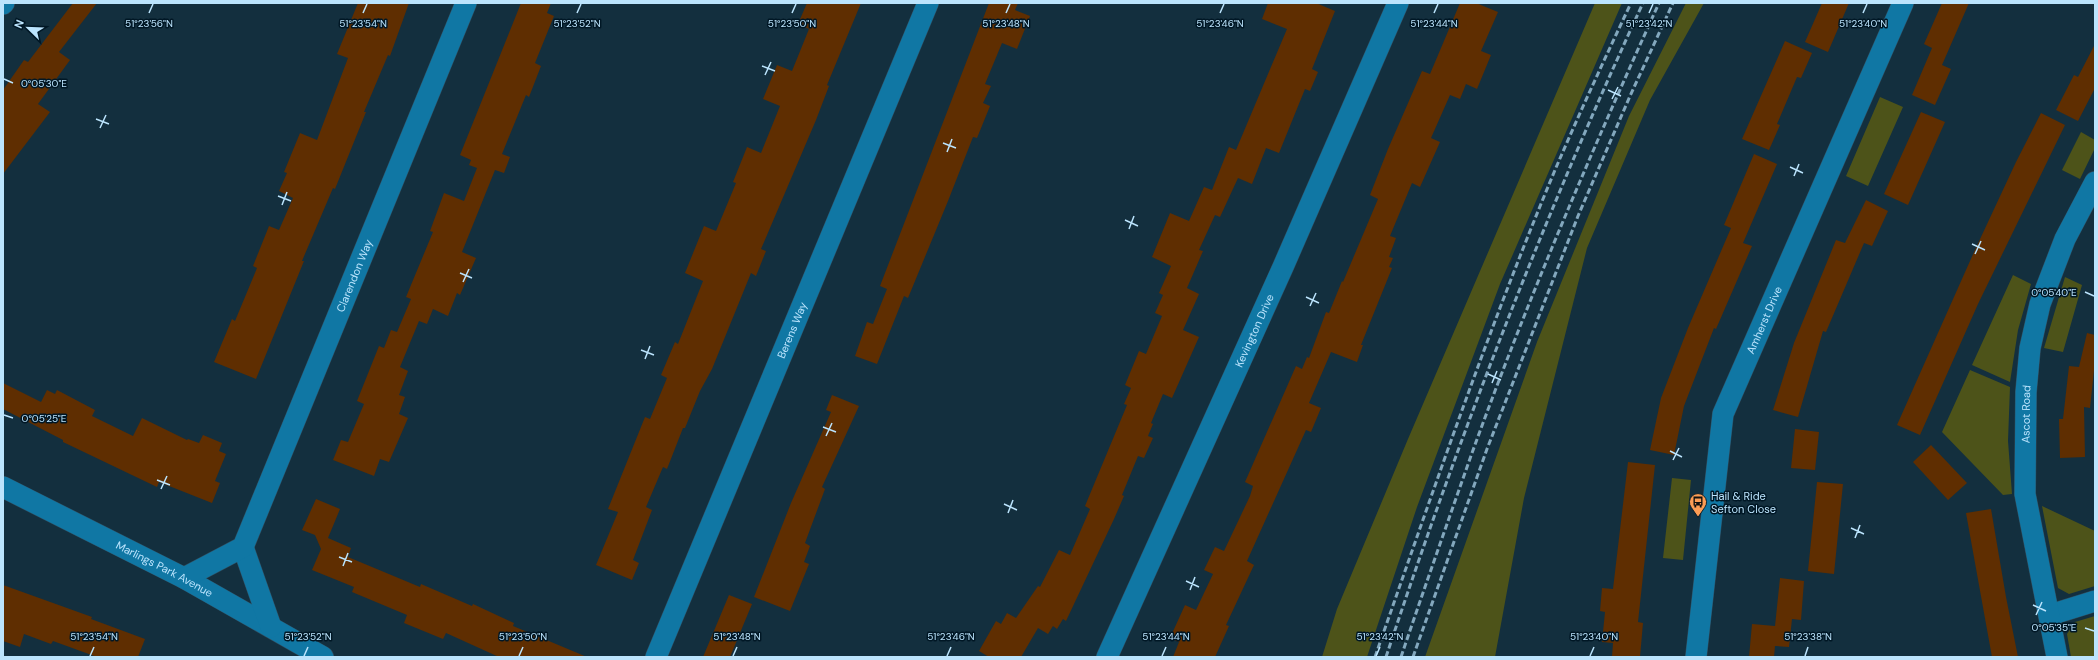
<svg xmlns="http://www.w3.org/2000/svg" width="2098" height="660" font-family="'DM Sans',sans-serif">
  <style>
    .green { fill: #4d5319 }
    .building { fill: #5f2e01 }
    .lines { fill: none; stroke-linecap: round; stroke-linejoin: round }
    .minor-casing { stroke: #314c5d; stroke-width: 22 }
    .minor { stroke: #1077a4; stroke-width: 21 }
    .rail { stroke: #83a8be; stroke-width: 3; stroke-dasharray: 6 3; stroke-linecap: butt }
    .ticks { fill: none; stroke: #bbe4fd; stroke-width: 1.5 }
    .labels { text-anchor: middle; stroke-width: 3; stroke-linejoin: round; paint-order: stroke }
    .street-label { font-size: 11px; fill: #bbe4fd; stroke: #001725 }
    .poi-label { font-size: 11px; fill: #bbe4fd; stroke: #001725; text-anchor: start }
    .ticks-label { font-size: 10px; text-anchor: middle; fill: #bbe4fd; stroke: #001725; stroke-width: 3; stroke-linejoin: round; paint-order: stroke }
  </style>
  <rect width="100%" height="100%" fill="#132f3e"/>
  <path class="green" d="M1595 3H1622L1500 284 1417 507 1367 657H1322L1337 609 1408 439Z
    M1686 3H1704L1650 100 1587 248 1524 498 1495 657H1425L1537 342 1629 116Z
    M1880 97 1903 107 1868 186 1846 176Z
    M2081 132 2095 140V148L2080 179 2062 170Z
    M2013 275 2031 284 2018 330 2010 382 1972 365Z
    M2065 277 2082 285 2063 352 2044 348Z
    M1970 370 2010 387 2008 441 2012 494 2003 495 1942 432Z
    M1672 478 1691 480 1683 560 1663 558Z
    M2042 506 2095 531V586L2069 594 2058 588Z
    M2095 616V657H2071L2067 634 2075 622Z"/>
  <path class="building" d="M73 3H97L59 52 70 60 38 104 50 112 3 174V90L24 60 28 62Z
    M358 3H409L390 56 388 55 364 112H366L335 189 333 188 302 261H304L256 379 214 362 232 319 235 321 257 268 253 266 269 226 279 230 293 198 279 191 287 173 284 172 300 133 317 140 348 58 337 54Z
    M521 3H551L547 13 554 16 535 63 541 66 529 97 526 95 502 154 510 157 504 173 495 170 462 252 476 258 460 295 457 293 448 316 433 309 427 324 419 321 400 367 408 371 399 395 405 397 399 414 408 418 389 462 380 459 374 476 333 460 341 440 348 442 364 404 357 401 379 346 384 348 391 330 397 332 411 299 406 297 433 232 430 231 444 193 464 201 477 168 469 165 471 160 460 155Z
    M807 3H861L827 85 829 86 816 120 761 249 766 251 756 276 751 273 712 369 700 391 685 428H683L667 469 663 467 646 507 652 510 633 560 639 563 632 580 596 565 618 512 608 509 645 417 650 419 667 378 661 375 675 342 678 344 703 281 685 273 704 226 716 231 736 183 733 182 747 147 761 153 780 106 763 99 777 65 792 71 809 29 798 24Z
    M989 3H1018L1015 10 1030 16 1017 49 1002 43 985 84 991 86 983 103 990 106 977 138 973 137 948 201 908 298 904 296 877 364 855 356 867 322 873 324 887 289 880 286Z
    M1268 3H1316L1335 11 1312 69 1318 72 1310 91 1305 89 1279 153 1266 148 1252 184 1238 178 1220 217 1215 215 1199 250 1203 251 1187 288 1199 294 1183 330 1199 337 1172 398 1163 394 1151 423 1153 424 1148 436 1153 438 1144 458 1138 456 1122 495 1124 496 1114 519 1066 621 1063 619 1057 629 1053 626 1048 634 1038 628 1021 657H989L979 651 996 621 1001 624 1007 613 1016 618 1038 586 1040 587 1059 550 1070 555 1090 509 1085 506 1127 405 1124 404 1131 388 1125 385 1139 351 1146 354 1162 316 1155 313 1163 295 1159 293 1171 266 1152 257 1170 213 1189 221 1204 187 1212 190 1229 147 1236 150 1287 29 1262 19Z
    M1460 3H1476L1498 12 1481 51 1491 55 1477 89 1466 84 1460 99 1450 95 1431 138 1440 142 1420 187 1412 183 1390 236 1396 238 1389 257 1393 258 1389 267 1392 268 1361 345H1363L1357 362 1331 352 1309 403 1321 408 1311 432 1306 430 1247 561 1254 565 1226 625 1229 626 1215 657H1173L1179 642 1170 638 1185 605 1196 610 1213 574 1204 570 1215 547 1224 551 1250 496 1253 486 1245 482 1296 366 1302 369 1307 357 1309 358 1326 312 1329 313 1342 281 1343 282 1378 199 1370 195 1388 149 1422 71 1430 74Z
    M1822 3H1849L1828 52 1805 42Z
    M1942 3H1969L1942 65 1951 69 1935 105 1912 95 1932 48 1924 44Z
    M1785 41 1812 53 1801 78 1797 77 1777 124 1780 125 1769 150 1742 139Z
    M2095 44V88L2078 121 2056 110 2074 75 2078 77Z
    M1921 112 1945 122 1908 205 1884 194Z
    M2041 113 2065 125 1978 304 1920 435 1897 425 1974 252 2016 162Z
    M1754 154 1777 164 1743 243 1752 246 1716 329 1714 328 1684 406 1674 455 1650 450 1661 398 1688 328 1731 228 1724 225Z
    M1866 200 1888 211 1872 246 1864 243 1826 332 1823 331 1798 417 1773 410 1794 343 1836 240 1845 243Z
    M2087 333 2095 335V361L2090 408 2084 407 2085 457 2060 458 2059 419H2063L2069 366 2079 367Z
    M3 383 41 402 47 390 55 394 57 390 95 410 92 416 133 436 142 418 187 440 188 439 199 443 203 435 222 443 219 451 226 454 215 481 220 483 212 503 159 482 157 487 63 442V440L3 409Z
    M832 395 859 406 822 487 825 489 805 543 810 546 804 562 809 564 790 611 754 597 791 503 831 412 826 410Z
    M1795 429 1819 432 1815 470 1791 468Z
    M1931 445 1967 483 1948 500 1913 462Z
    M1628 462 1655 465 1638 622 1643 623 1640 657H1612L1613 643 1602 642 1605 612 1600 611 1602 588 1613 589Z
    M1817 482 1843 484 1834 574 1808 571Z
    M316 499 340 509 328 538 351 548 348 557 420 587 421 584 472 606 473 604 514 623 513 626 587 657H499L446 633 443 639 404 623 407 615 352 592 354 587 312 570 321 549 315 535 302 530Z
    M1991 509 2006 597 2018 657H1992L1986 624 1966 513Z
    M1780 578 1804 581 1801 620 1792 619 1789 647 1775 646 1774 657H1749L1752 624 1775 626Z
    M3 585 92 617 91 619 145 639 138 657H97L53 641 51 644 24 634 20 647 3 641Z
    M729 595 752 604 730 657H703Z"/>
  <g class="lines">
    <g class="minor-casing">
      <g id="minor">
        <path d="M3 4 4 3"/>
        <path id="s1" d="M3 487 184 578 323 657"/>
        <path d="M243 547 271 627"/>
        <path id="s2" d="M184 578 243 547 466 3"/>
        <path d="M2050 615 2095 601"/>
        <path id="s3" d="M656 657 928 3"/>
        <path id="s4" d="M1107 657 1283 267 1398 3"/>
        <path id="s5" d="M1696 657 1723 414 1903 3"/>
        <path id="s6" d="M2057 657 2025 494 2026 392 2030 348 2040 304 2065 239 2095 182"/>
      </g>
    </g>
    <use href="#minor" class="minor"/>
    <path class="rail" d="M1375 657C1432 494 1488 330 1555 170 1579 114 1605 58 1631 3
      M1386 657C1460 434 1544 216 1643 3
      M1401 657C1424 589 1448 521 1472 453 1527 301 1592 150 1659 3
      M1413 657 1487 449 1578 216 1630 96 1673 3"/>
  </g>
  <path class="ticks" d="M149 13 153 4M363 13 367 4M577 13 581 4M792 13 796 4M1006 13 1010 4M1220 13 1224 4M1434 13 1438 4M1649 13 1653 4M1863 13 1867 4M762 66 775 71M765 75 771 62M4 79 13 83M1608 90 1621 96M1612 99 1618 87M96 119 109 124M100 128 106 115M943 143 956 148M947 152 952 139M1790 167 1803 173M1794 176 1799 164M278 196 291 201M282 205 287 192M1125 220 1138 226M1129 229 1134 216M1972 244 1985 250M1975 254 1981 241M460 273 472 278M463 282 469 269M2085 292 2094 296M1306 297 1319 303M1310 306 1316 293M641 350 654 355M645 359 650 346M1488 374 1501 380M1492 383 1497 371M4 415 13 418M823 427 836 432M826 436 832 423M1670 451 1682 457M1673 460 1679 448M157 480 170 485M161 489 167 476M1004 504 1017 510M1008 513 1013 500M1851 528 1864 534M1855 538 1860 525M339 557 352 562M343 566 348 553M1186 581 1199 587M1190 590 1195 577M2033 605 2046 611M2036 615 2042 602M2085 628 2094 631M90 656 94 647M304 656 308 647M519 656 523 647M733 656 737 647M947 656 951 647M1162 656 1166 647M1376 656 1380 647M1590 656 1594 647M1805 656 1808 647"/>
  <defs>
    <g id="bus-pin" transform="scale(0.9)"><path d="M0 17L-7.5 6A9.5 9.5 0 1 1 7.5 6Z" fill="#fd9d55" stroke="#001725"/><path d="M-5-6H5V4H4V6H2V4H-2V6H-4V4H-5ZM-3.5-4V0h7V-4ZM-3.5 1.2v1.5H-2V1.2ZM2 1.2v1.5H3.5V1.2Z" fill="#111"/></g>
  </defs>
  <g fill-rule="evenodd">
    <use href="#bus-pin" x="1698" y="502"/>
  </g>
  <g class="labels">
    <g class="street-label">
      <text dy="4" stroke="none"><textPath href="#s2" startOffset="360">Clarendon Way</textPath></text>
      <text dy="4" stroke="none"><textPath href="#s5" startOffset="347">Amherst Drive</textPath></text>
      <text dy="4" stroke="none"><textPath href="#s3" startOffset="354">Berens Way</textPath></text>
      <text dy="4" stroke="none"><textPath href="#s4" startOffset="358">Kevington Drive</textPath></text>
      <text dy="4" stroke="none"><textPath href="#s6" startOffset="246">Ascot Road</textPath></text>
      <text dy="4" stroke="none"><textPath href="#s1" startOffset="181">Marlings Park Avenue</textPath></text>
    </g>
    <g class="poi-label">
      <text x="1711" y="500">Hail &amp; Ride<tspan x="1711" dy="13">Sefton Close</tspan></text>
    </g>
  </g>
  <g class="ticks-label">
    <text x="149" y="27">51°23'56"N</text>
    <text x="577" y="27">51°23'52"N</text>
    <text x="792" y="27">51°23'50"N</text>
    <text x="1006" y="27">51°23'48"N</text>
    <text x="1220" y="27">51°23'46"N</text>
    <text x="1434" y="27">51°23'44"N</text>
    <text x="1649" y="27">51°23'42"N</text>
    <text x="1863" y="27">51°23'40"N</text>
    <text x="363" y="27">51°23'54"N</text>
    <text x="44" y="87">0°05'30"E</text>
    <text x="2054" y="296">0°05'40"E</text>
    <text x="44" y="422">0°05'25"E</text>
    <text x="2054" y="631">0°05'35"E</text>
    <text x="94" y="640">51°23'54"N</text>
    <text x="308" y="640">51°23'52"N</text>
    <text x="523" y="640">51°23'50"N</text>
    <text x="737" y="640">51°23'48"N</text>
    <text x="951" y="640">51°23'46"N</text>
    <text x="1166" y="640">51°23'44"N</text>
    <text x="1380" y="640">51°23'42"N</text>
    <text x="1594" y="640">51°23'40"N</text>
    <text x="1808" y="640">51°23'38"N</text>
  </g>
  <rect width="2098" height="660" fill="none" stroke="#bbe4fd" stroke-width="8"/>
  <g transform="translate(28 28) rotate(293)" stroke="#001725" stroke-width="3" paint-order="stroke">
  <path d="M0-3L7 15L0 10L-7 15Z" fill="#bbe4fd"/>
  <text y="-6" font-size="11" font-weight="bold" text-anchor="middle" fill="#bbe4fd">N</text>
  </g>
</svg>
